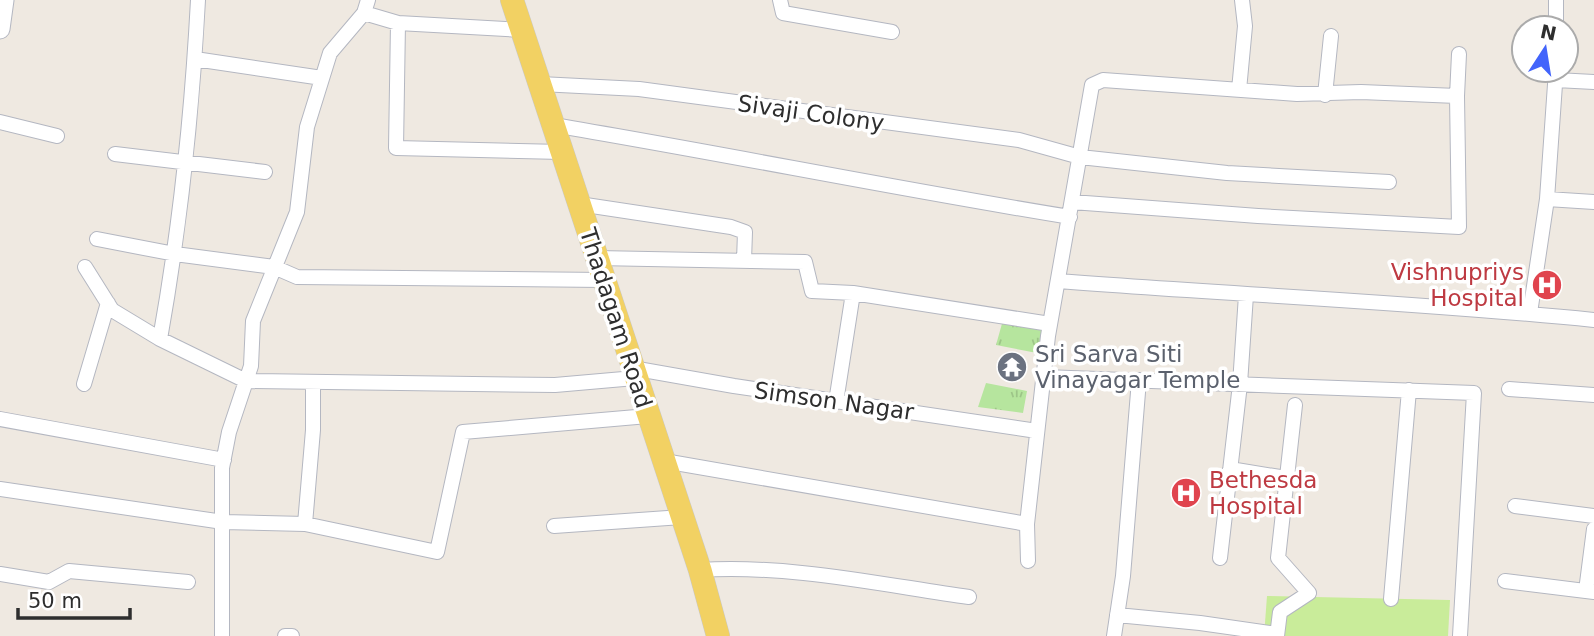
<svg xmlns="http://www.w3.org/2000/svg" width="1594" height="636" font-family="'DejaVu Sans',sans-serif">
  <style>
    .grass { fill: url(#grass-tufts) }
    .pitch { fill: #c9ec9a }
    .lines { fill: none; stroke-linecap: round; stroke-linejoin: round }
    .street-casing { stroke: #b4b7c1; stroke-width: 16 }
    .secondary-casing { stroke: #b4b7c1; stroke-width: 21 }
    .primary-casing { stroke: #c9c9c9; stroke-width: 24 }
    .street { stroke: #fff; stroke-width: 14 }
    .secondary { stroke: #fff; stroke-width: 19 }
    .primary { stroke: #f2d163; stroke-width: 23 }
    .labels { text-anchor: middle; stroke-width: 7; stroke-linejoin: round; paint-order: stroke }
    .street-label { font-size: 23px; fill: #2e2e2e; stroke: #fff }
    .health-label { font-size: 23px; fill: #be3a42; stroke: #fff; text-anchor: end }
    .worship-label { font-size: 23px; fill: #5b616d; stroke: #fff; text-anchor: start }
  </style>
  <defs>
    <pattern id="grass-tufts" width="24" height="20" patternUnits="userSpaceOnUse" patternTransform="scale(1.75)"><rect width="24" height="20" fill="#b6e59e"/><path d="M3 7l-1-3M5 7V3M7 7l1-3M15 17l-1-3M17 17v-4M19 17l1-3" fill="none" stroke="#9dc588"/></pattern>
  </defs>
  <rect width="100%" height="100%" fill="#efe9e1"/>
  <path class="grass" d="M1003 320 1044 327 1037 353 996 345Z
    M986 383 1027 391 1023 413 978 407Z"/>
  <path class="pitch" d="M1267 596 1450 600 1448 636H1264Z"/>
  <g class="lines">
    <g class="street-casing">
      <path id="street" d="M198 0C192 114 180 227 160 339L246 381 555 385 635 378
        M780 0 783 13 892 32
        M364 13 398 23 522 30
        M398 23 396 148 562 152
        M1556 28V0
        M195 59 322 78
        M1556 80 1594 82
        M540 84 639 89 1019 140 1080 157 1227 173 1389 182
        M1239 90 1245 26 1242 0
        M1325 95 1331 36
        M0 122 57 136
        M553 125C726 154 897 189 1070 217
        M115 154 265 172
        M1547 199 1594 202
        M1072 202 1258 216 1459 227 1457 96
        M579 204 731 227 745 232 744 261
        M97 239 175 254 274 267 297 277 604 280
        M597 258 805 262 812 291 853 293 1050 324
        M85 267 112 310 160 339
        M1059 281C1237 295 1416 302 1594 320
        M1530 313 1547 199 1556 70
        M632 368 734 386 1037 431
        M1044 377 1474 393 1460 636
        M313 383V430L305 524 437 552 463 432 648 416
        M84 384 108 303
        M1509 389 1594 395
        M836 402 853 293
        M0 419 224 460
        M664 461 1027 524
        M1230 469 1286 478
        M0 489 223 522 305 524
        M1515 506 1594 516
        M554 526 682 517
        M1220 558 1240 384 1246 295
        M1028 561 1027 524 1048 336 1092 85 1103 80 1297 94 1361 92 1457 96 1459 54
        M700 570C786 564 883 585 969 597
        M0 574 49 582 69 571 188 582
        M1505 581 1594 592
        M1586 591 1594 529
        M1391 599 1409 390
        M1117 615 1200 623 1277 634
        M222 636V468L229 432 251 366 253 321 297 212 307 127 330 53 364 13 368 0
        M285 636H292
        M1114 636 1123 576 1139 380
        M1277 636 1280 612 1309 593 1278 558 1295 405"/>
    </g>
    <g class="secondary-casing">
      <path id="secondary" d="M0 29 4 0"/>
    </g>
    <g class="primary-casing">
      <path id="primary" d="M512 0 700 570 718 636"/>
    </g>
    <use href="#street" class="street"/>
    <use href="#secondary" class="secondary"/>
    <use href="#primary" class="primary"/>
  </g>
  <defs>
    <g id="hospital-disc" transform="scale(1.575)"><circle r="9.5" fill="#e0444e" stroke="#fff"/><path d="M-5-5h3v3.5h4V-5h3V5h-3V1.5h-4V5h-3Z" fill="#fff"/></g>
    <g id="temple-disc" transform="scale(1.575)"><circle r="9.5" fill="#6b7280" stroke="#fff"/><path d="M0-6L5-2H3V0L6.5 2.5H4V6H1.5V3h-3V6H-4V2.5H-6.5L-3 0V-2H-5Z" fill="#fff"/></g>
  </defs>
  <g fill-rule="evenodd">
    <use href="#hospital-disc" x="1547" y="285"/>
    <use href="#temple-disc" x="1012" y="367"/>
    <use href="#hospital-disc" x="1186" y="493"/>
  </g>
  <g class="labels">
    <g class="street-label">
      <text transform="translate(811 113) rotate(8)" y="8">Sivaji Colony</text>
      <text transform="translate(616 318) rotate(72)" y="8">Thadagam Road</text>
      <text transform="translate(834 401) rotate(8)" y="8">Simson Nagar</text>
    </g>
    <g class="health-label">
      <text x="1524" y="280">Vishnupriys<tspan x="1524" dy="26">Hospital</tspan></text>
      <text x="1209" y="488" text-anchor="start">Bethesda<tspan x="1209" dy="26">Hospital</tspan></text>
    </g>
    <g class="worship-label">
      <text x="1035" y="362">Sri Sarva Siti<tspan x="1035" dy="26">Vinayagar Temple</tspan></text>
    </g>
  </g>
  <g transform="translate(1545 49) rotate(12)"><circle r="33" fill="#ffffff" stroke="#ababab" stroke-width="2"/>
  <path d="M0-5L12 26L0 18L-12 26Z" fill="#4264fb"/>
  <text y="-10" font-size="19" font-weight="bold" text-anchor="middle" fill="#2e2e2e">N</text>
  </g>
  <path d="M18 608v10h112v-10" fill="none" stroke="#2e2e2e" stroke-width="3.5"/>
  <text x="28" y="608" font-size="21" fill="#2e2e2e" stroke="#ffffff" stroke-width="5" paint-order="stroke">50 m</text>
</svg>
